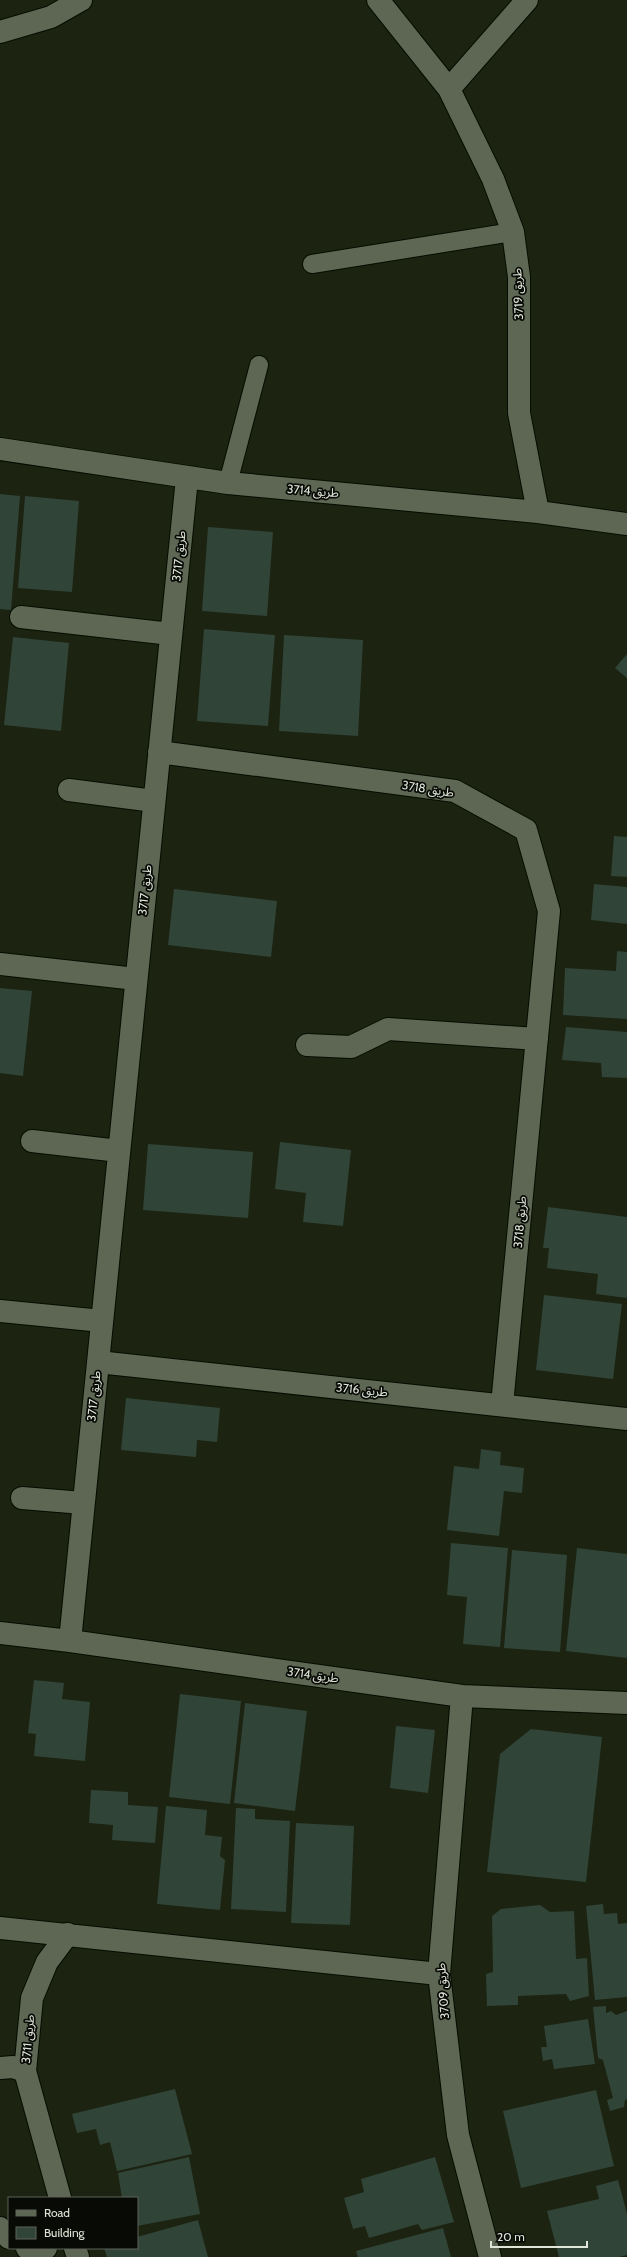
<svg xmlns="http://www.w3.org/2000/svg" width="627" height="2257" font-family="Cabin,'Noto Sans Arabic',sans-serif">
  <style>
    .building { fill: #314438 }
    .lines { fill: none; stroke-linecap: round; stroke-linejoin: round }
    .service-casing { stroke: #060c01; stroke-width: 20 }
    .minor-casing { stroke: #060c01; stroke-width: 24 }
    .service { stroke: #5e6753; stroke-width: 18 }
    .minor { stroke: #5e6753; stroke-width: 22 }
    .labels { text-anchor: middle; stroke-width: 3.5; stroke-linejoin: round; paint-order: stroke }
    .street-label { font-size: 12px; fill: #e0e5da; stroke: #080b05 }
  </style>
  <rect width="100%" height="100%" fill="#1c2311"/>
  <path class="building" d="M0 494 20 496 11 610 0 609Z
    M25 496 79 501 72 592 18 588Z
    M208 527 273 532 267 616 202 611Z
    M204 629 275 635 268 726 197 721Z
    M284 635 363 640 358 736 279 731Z
    M13 637 69 643 61 731 4 725Z
    M627 654V678L615 668Z
    M614 836 627 837V877L611 876Z
    M594 884 627 887V924L591 920Z
    M174 889 277 901 271 957 168 945Z
    M617 951 627 952V1019L563 1015 565 968 616 971Z
    M0 988 32 991 23 1076 0 1073Z
    M566 1027 627 1032V1078L602 1077 601 1063 562 1060Z
    M280 1142 351 1150 343 1226 303 1222 306 1193 275 1189Z
    M148 1144 253 1152 248 1218 143 1210Z
    M548 1207 627 1217V1298L596 1294 598 1274 547 1268 549 1248H543Z
    M544 1295 622 1304 613 1379 536 1370Z
    M126 1398 220 1408 217 1442 197 1440 196 1457 121 1450Z
    M481 1449 501 1452 500 1465 524 1468 522 1493 504 1491 499 1536 447 1530 454 1466 479 1469Z
    M451 1543 508 1548 500 1647 463 1644 467 1597 447 1595Z
    M577 1548 627 1554V1658L566 1651Z
    M512 1550 567 1555 560 1652 504 1648Z
    M34 1680 64 1683 62 1699 90 1702 85 1761 34 1756 36 1734 28 1733Z
    M180 1694 241 1701 230 1804 169 1797Z
    M245 1703 307 1711 295 1811 234 1803Z
    M396 1726 435 1730 428 1793 390 1788Z
    M531 1729 602 1737 586 1882 487 1872 500 1754Z
    M91 1790 128 1792V1805L158 1807 155 1843 112 1840 113 1825 89 1823Z
    M166 1806 207 1810 205 1835 222 1837 220 1856 225 1860 220 1910 157 1904Z
    M236 1808 255 1809V1819L290 1821 286 1912 231 1909Z
    M296 1823 354 1826 350 1925 291 1923Z
    M603 1904 604 1914 617 1913 618 1924 627 1923V1997L595 2000 586 1906Z
    M540 1905 550 1912 574 1911 576 1959 587 1958 589 1996 570 2001 566 1994 518 1996V2005L487 2006 486 1974 493 1972 492 1916 501 1909Z
    M606 2006V2013L611 2011 616 2015 627 2011V2099L625 2100 624 2107 610 2111 607 2100 613 2098 603 2060 598 2058 593 2007Z
    M588 2019 595 2064 554 2069 552 2059 543 2061 541 2047H547L544 2026Z
    M175 2089 192 2154 117 2171 110 2142 100 2145 96 2129 77 2133 72 2114Z
    M596 2090 614 2166 521 2188 503 2111Z
    M189 2157 200 2214 137 2226V2198H122L118 2173Z
    M435 2157 454 2222 422 2230 418 2224 369 2238 365 2226 353 2229 344 2198 364 2192 361 2179Z
    M618 2180 627 2214V2255L619 2257H559L547 2211 599 2199 596 2186Z
    M198 2220 208 2257H107L104 2248H137V2237Z
    M443 2228 451 2257H358L356 2251Z"/>
  <g class="lines">
    <g class="service-casing">
      <path id="service" d="M312 264 513 232
        M228 483 259 365"/>
    </g>
    <g class="minor-casing">
      <path id="minor" d="M378 0 449 89 493 179 513 232 519 277V413L538 512
        M0 32 51 17 81 0
        M449 89 527 0
        M0 449 228 483 538 512 627 524
        M21 617 171 634
        M159 752 455 791 526 830 549 911 502 1405
        M69 790 154 801
        M0 964 136 979
        M307 1045 351 1047 388 1029 537 1039
        M32 1141 119 1151
        M0 1311 102 1321
        M98 1362 627 1419
        M22 1498 83 1503
        M0 1633 70 1641 462 1696 627 1703
        M70 1641 187 478
        M462 1696 439 1974 458 2135 490 2257
        M0 1928 439 1974
        M0 2068 13 2067 25 2071
        M60 2198 25 2071 32 1998 47 1962 68 1934
        M0 2228 9 2238
        M27 2248H46
        M75 2248 78 2257"/>
    </g>
    <use href="#service" class="service"/>
    <use href="#minor" class="minor"/>
  </g>
  <g class="labels">
    <g class="street-label">
      <text transform="translate(518 294) rotate(-92)" y="4">طريق 3719</text>
      <text transform="translate(313 491) rotate(5)" y="4">طريق 3714</text>
      <text transform="translate(179 556) rotate(-84)" y="4">طريق 3717</text>
      <text transform="translate(428 789) rotate(9)" y="4">طريق 3718</text>
      <text transform="translate(145 890) rotate(-84)" y="4">طريق 3717</text>
      <text transform="translate(520 1222) rotate(-85)" y="4">طريق 3718</text>
      <text transform="translate(362 1390) rotate(6)" y="4">طريق 3716</text>
      <text transform="translate(94 1396) rotate(-84)" y="4">طريق 3717</text>
      <text transform="translate(313 1675) rotate(8)" y="4">طريق 3714</text>
      <text transform="translate(443 1991) rotate(-94)" y="4">طريق 3709</text>
      <text transform="translate(28 2039) rotate(-85)" y="4">طريق 3711</text>
    </g>
  </g>
  <rect x="8" y="2197" width="130" height="52" fill="#080b05" stroke="#5e625a"/>
  <rect x="16" y="2210" width="20" height="6" fill="#5e6753" stroke="#5e625a"/>
  <text x="44" y="2217" font-size="12" fill="#e0e5da">Road</text>
  <rect x="16" y="2227" width="20" height="12" fill="#314438" stroke="#5e625a"/>
  <text x="44" y="2237" font-size="12" fill="#e0e5da">Building</text>
  <path d="M491 2241v6h96v-6" fill="none" stroke="#e0e5da" stroke-width="2"/>
  <text x="497" y="2241" font-size="12" fill="#e0e5da" stroke="#080b05" stroke-width="3" paint-order="stroke">20 m</text>
</svg>
